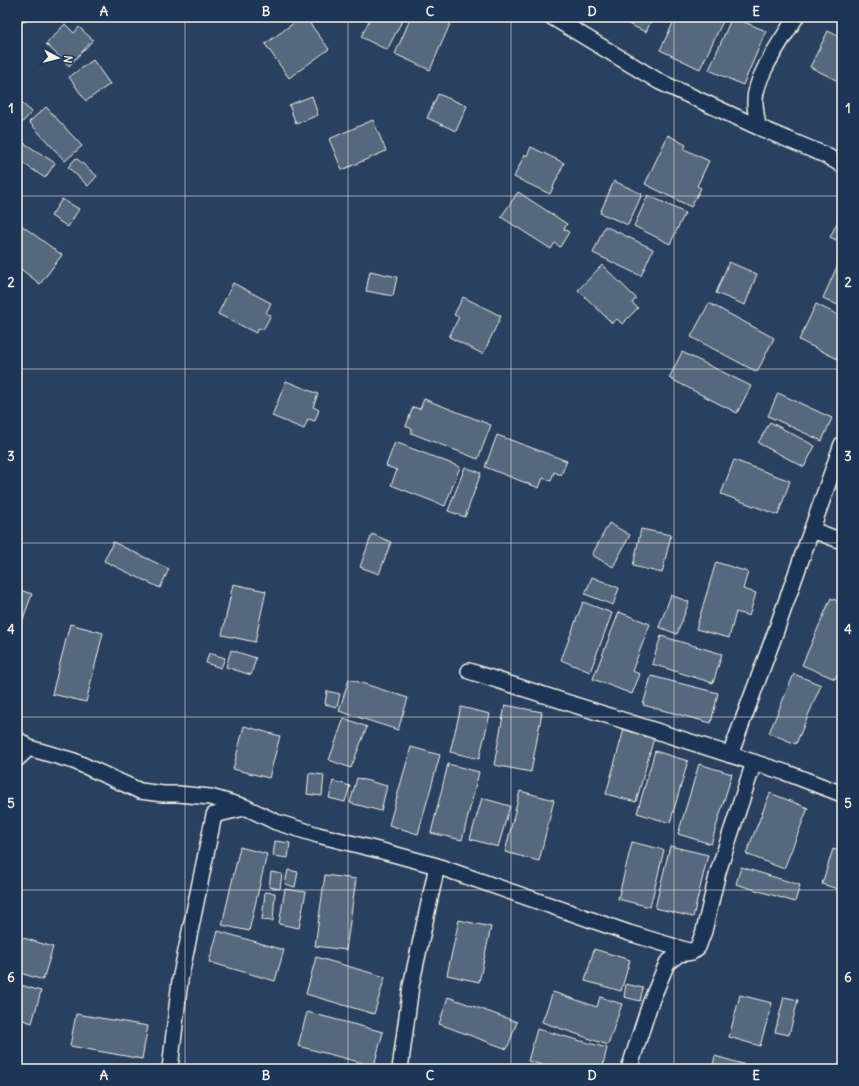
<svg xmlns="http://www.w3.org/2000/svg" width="859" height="1086" font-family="Delius,sans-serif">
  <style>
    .building { fill: #56677d; stroke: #f4f1e8 }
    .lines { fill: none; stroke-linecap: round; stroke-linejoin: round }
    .minor-casing { stroke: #f4f1e8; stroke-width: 18 }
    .minor { stroke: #1d3557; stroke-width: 15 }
    .grid { fill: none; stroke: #f4f1e8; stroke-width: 1; stroke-opacity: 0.55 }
    .neatline { fill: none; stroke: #f4f1e8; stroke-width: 1.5 }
    .grid-label { font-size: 13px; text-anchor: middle; font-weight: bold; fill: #f4f1e8 }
  </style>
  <rect width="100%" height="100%" fill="#2a4060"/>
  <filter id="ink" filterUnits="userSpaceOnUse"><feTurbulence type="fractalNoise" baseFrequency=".025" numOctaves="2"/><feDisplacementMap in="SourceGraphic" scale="8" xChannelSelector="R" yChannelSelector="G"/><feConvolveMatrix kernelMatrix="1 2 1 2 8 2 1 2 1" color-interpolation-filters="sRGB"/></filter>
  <g filter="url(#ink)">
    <path class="building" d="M18 17H32L33 19 20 23Z
      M302 17H305L329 49 289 78 265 44Z
      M371 17H404L387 50 361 37Z
      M411 17H453L430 70 395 54Z
      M616 17H653L646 32 615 18Z
      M676 17H725L700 69 660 50Z
      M732 17 766 31 743 85 709 70Z
      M65 24 74 33 79 27 93 40 69 66 46 44Z
      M828 31 842 38V83L810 67Z
      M93 60 110 84 86 101 69 77Z
      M438 94 467 106 456 131 427 118Z
      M312 96 318 115 296 124 289 105Z
      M17 99 32 112 17 128Z
      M46 107 82 146 65 161 29 122Z
      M373 120 386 151 342 170 329 139Z
      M668 135 686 145 684 149 709 161 697 186 701 188 691 207 645 184Z
      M24 143 55 163 45 178 17 159V154Z
      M531 147 564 163 550 194 514 177 525 154 527 156Z
      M76 158 97 176 88 186 68 167Z
      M614 181 642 194 628 225 600 213Z
      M518 192 567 224 564 229 569 232 560 247 555 243 551 249 501 217Z
      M648 195 685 213 670 244 634 226Z
      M62 199 79 209 68 227 51 216Z
      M842 213V243L830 237Z
      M17 222 62 255 40 284 17 266Z
      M605 226 653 249 641 276 593 253Z
      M729 262 757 274 745 305 716 293Z
      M839 262 842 263V307L823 298Z
      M602 265 636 298 632 303 638 308 622 324 617 319 612 323 578 290Z
      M370 271 397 277 393 296 366 291Z
      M233 283 271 303 266 313 271 315 263 330 259 328 256 333 218 314Z
      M463 297 501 316 483 354 449 337 459 317 454 315Z
      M709 303 774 338 757 372 691 337Z
      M816 304 842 317V361L799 340Z
      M682 352 751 386 737 413 669 378Z
      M286 381 318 394 313 407 319 410 315 421 308 419 304 429 272 416Z
      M778 393 832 418 822 441 768 416Z
      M424 399 491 425 478 459 411 433 412 429 406 426 413 407 420 409Z
      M770 422 815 446 804 467 758 443Z
      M497 435 567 461 561 475 554 472 551 481 543 478 539 488 485 467Z
      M395 442 460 467 445 506 391 485 397 470 386 466Z
      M734 460 790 481 778 515 721 494Z
      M465 467 481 473 465 517 448 511Z
      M609 523 630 535 613 567 592 555Z
      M641 529 671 535 662 573 633 566Z
      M372 534 391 542 379 574 360 567Z
      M113 542 169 569 160 588 104 561Z
      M716 562 748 572 743 589 756 593 749 616 736 612 729 638 696 629Z
      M592 577 619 588 613 605 585 594Z
      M233 584 266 591 255 642 222 635Z
      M17 589 32 594 17 636Z
      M671 595 689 602 677 634 659 627Z
      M831 598 842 603V663L835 679 802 665Z
      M583 602 612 613 590 672 561 660Z
      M619 612 650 624 632 671 640 674 632 694 593 679Z
      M70 624 103 633 86 702 52 694Z
      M661 636 722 654 713 683 652 664Z
      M231 650 256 658 251 675 226 667Z
      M209 653 225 658 221 668 206 663Z
      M794 674 821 685 796 744 769 733Z
      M651 676 718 693 711 723 643 705Z
      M349 679 408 698 398 730 339 711Z
      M327 691 340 694 337 707 325 704Z
      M505 705 542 712 531 772 494 765Z
      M461 707 490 714 479 759 450 752Z
      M344 718 367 727 351 768 329 760Z
      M244 726 280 736 269 778 233 769Z
      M624 729 654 738 636 802 606 794Z
      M411 747 440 755 418 834 389 825Z
      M655 751 688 761 670 823 637 813Z
      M448 764 479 772 462 840 431 833Z
      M699 764 732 774 711 844 678 834Z
      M309 773 324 775 322 796 307 794Z
      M357 778 387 786 381 811 350 803Z
      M333 781 350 786 345 802 329 798Z
      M520 791 554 800 539 861 505 852Z
      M770 793 808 808 784 869 746 854Z
      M482 798 510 806 498 847 470 839Z
      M275 841 290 843 288 858 273 856Z
      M632 842 664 850 650 907 618 899Z
      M670 846 708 855 693 917 655 908Z
      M240 847 267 854 249 931 222 925Z
      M833 849 842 852 841 890 822 884Z
      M741 867 800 885 795 902 736 884Z
      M288 870 298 872 295 887 285 884Z
      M271 872 282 874 280 889 269 887Z
      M325 875 356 879 346 950 315 946Z
      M285 889 306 892 299 928 279 924Z
      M265 892 275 893 273 921 262 920Z
      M459 920 491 927 479 982 447 975Z
      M218 931 284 950 275 981 209 962Z
      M17 936 53 947 43 980 17 972Z
      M594 949 630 960 621 991 585 981Z
      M316 957 385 977 374 1014 306 994Z
      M17 984 41 991 32 1023 17 1018Z
      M626 984 643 988 640 1001 624 997Z
      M553 992 597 1007 600 997 622 1004 608 1045 542 1022Z
      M740 995 772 1003 760 1046 729 1037Z
      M448 997 517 1022 507 1049 439 1024Z
      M784 997 798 1000 789 1035 775 1032Z
      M307 1012 383 1032 374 1066 298 1046Z
      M76 1014 148 1026 142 1059 70 1046Z
      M537 1029 607 1048 602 1069H556L528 1061Z
      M715 1056 753 1067V1069H712Z"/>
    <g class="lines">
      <g class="minor-casing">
        <path id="minor" d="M552 17 660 82 758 127 825 155 842 165
          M758 127C757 119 755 110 755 102 754 77 783 39 796 17
          M812 530 842 541
          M469 671 787 773 842 794
          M17 739 29 748 74 761 140 791 163 794H178L210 797 245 807 276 822 318 835 382 851 437 866 629 933 692 952
          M730 755 773 639 842 444
          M17 759 29 748
          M170 1069 180 980 214 815 244 808
          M400 1069 411 986 437 866
          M629 1069 650 1004 667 963 679 954 692 952 698 947 704 931 718 872 754 762"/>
      </g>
      <use href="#minor" class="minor"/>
    </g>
  </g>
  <path class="grid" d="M185 17V1069M348 17V1069M511 17V1069M674 17V1069M17 196H842M17 369H842M17 543H842M17 717H842M17 890H842"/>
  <rect width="859" height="1086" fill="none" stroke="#1d3557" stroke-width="44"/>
  <g transform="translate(58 58) rotate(97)" stroke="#1d3557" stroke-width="3" paint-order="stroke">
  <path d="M0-3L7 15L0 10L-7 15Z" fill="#f4f1e8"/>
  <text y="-6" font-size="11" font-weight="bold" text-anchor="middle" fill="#f4f1e8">N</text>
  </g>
  <rect x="22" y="22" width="815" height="1042" class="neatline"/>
  <g class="grid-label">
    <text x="104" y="16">A</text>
    <text x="266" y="16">B</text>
    <text x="430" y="16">C</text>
    <text x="592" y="16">D</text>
    <text x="756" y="16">E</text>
    <text x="11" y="113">1</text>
    <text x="848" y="113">1</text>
    <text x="11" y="287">2</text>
    <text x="848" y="287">2</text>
    <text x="11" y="461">3</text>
    <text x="848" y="461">3</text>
    <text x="11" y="634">4</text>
    <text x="848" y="634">4</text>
    <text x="11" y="808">5</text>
    <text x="848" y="808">5</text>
    <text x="11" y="982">6</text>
    <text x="848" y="982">6</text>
    <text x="104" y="1080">A</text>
    <text x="266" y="1080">B</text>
    <text x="430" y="1080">C</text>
    <text x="592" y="1080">D</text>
    <text x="756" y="1080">E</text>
  </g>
</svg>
